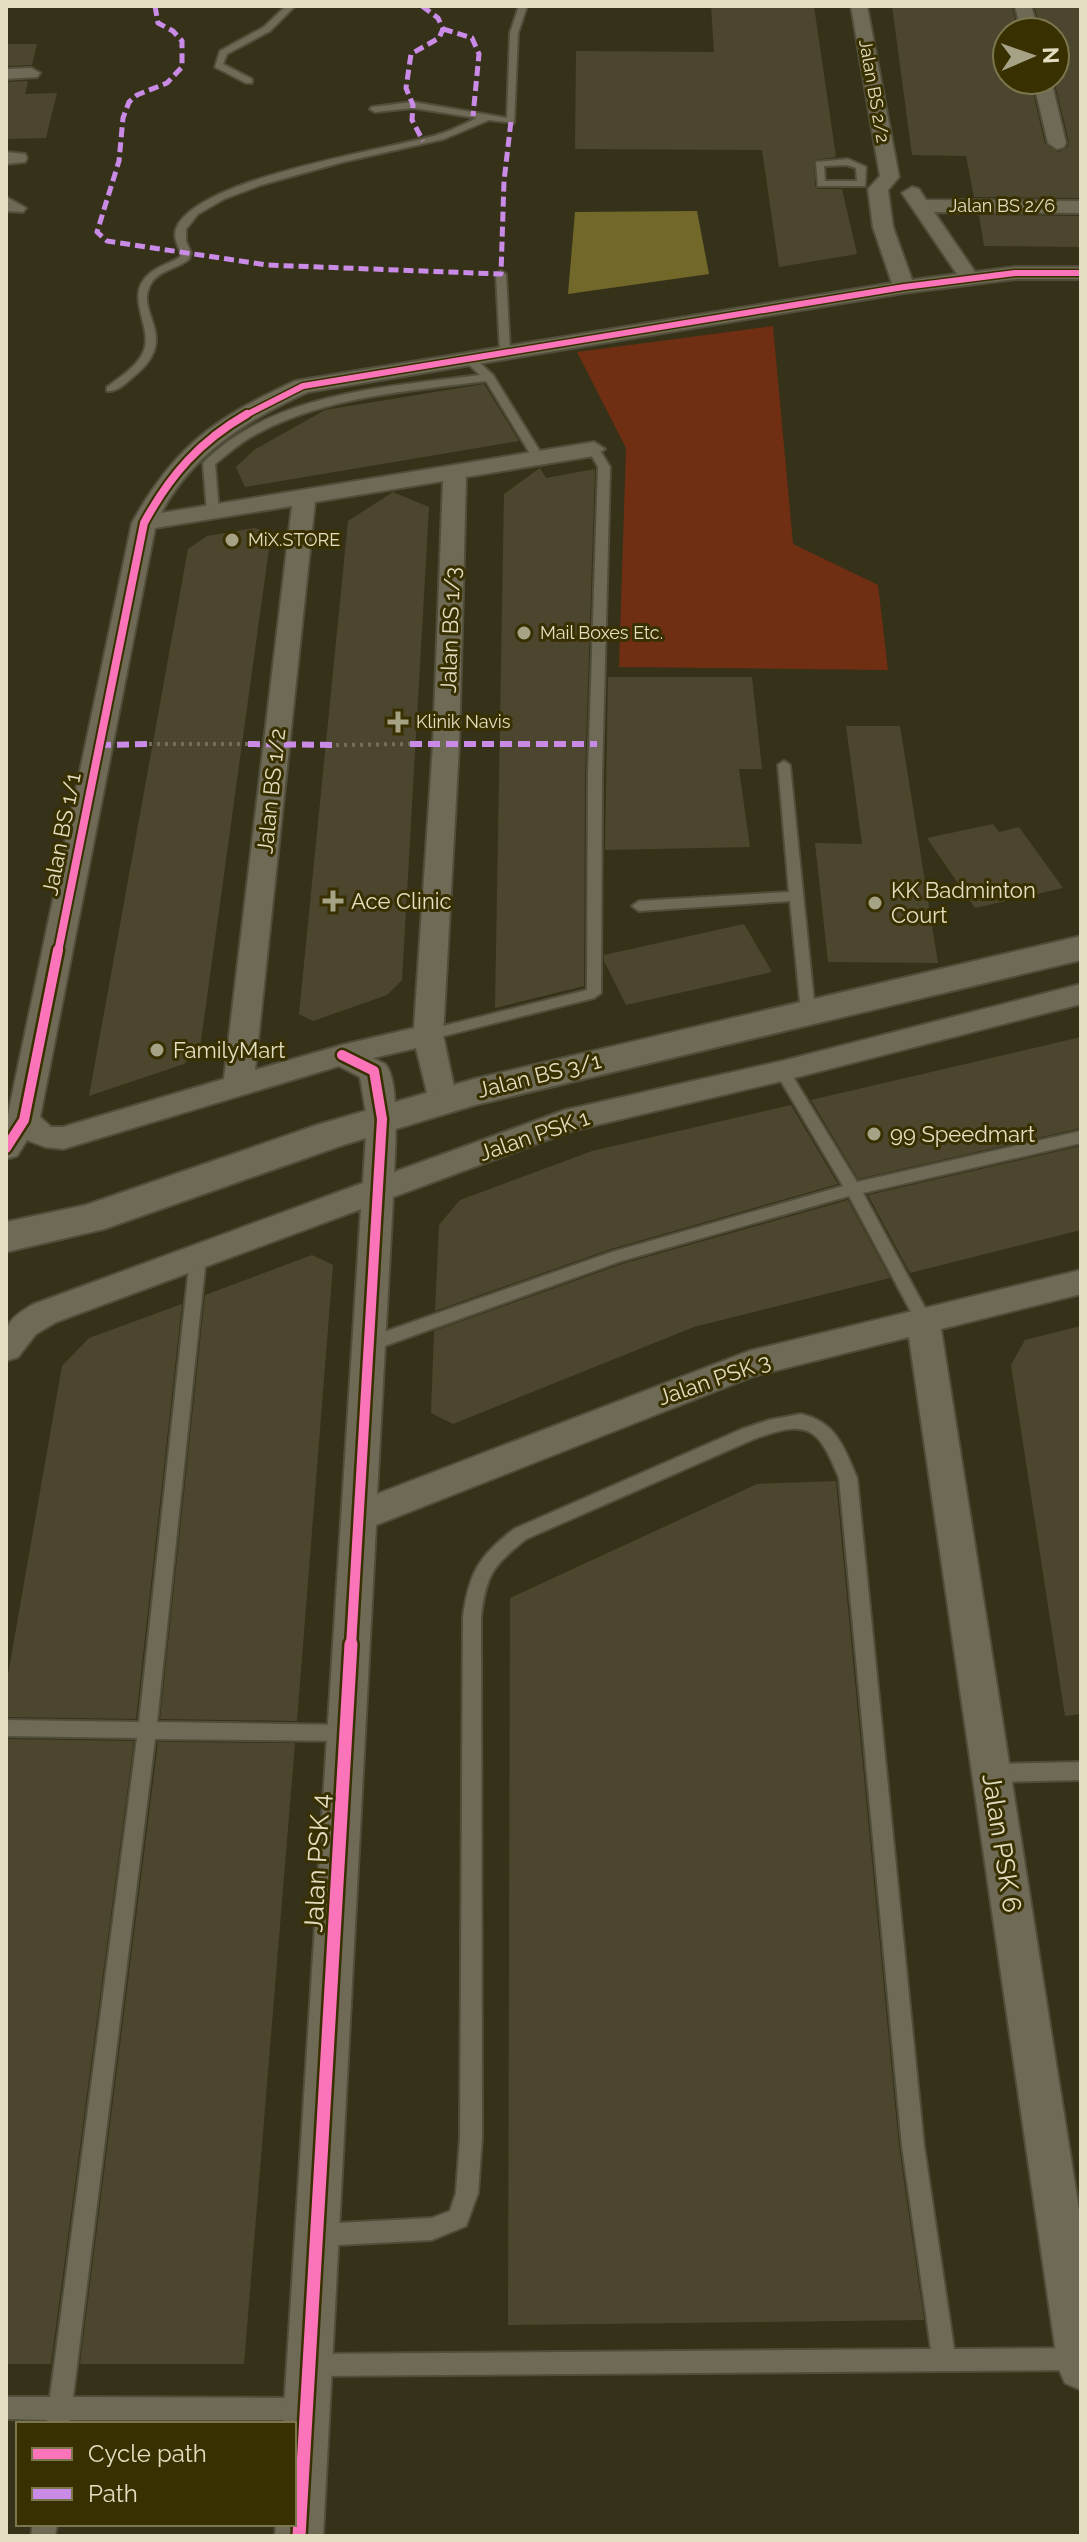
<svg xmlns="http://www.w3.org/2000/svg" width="1087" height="2542" font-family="Raleway,sans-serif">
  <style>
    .green { fill: #702e13 }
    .water { fill: #72682a }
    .building { fill: #4d462e }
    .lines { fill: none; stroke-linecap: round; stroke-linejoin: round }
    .service-casing { stroke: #504e3a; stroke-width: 4 }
    .minor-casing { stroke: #504e3a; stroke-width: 4 }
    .tertiary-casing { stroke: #504e3a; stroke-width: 4 }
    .path { stroke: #726e5b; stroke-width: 4; stroke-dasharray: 3 5; stroke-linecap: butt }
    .service { fill: #6e6a55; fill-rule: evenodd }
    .minor { fill: #6e6a55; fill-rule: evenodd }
    .tertiary { fill: #6e6a55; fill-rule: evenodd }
    .quiet-far1 { stroke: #ca8be6; stroke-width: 5; stroke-dasharray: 10 5; stroke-linecap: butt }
    .quiet { stroke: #ca8be6; stroke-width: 6; stroke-dasharray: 12 6; stroke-linecap: butt }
    .cycleway-far3-casing { stroke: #383001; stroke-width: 9 }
    .cycleway-far2-casing { stroke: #383001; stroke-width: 12 }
    .cycleway-far1-casing { stroke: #383001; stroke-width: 15 }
    .cycleway-casing { stroke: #383001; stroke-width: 18 }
    .cycleway-far3 { stroke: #fb73b8; stroke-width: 6 }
    .cycleway-far2 { stroke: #fb73b8; stroke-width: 8 }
    .cycleway-far1 { stroke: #fb73b8; stroke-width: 10 }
    .cycleway { stroke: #fb73b8; stroke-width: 13 }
    .poi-dot { fill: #a6a286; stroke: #383001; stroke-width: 3 }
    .labels { text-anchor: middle; stroke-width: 6; stroke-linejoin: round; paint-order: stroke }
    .far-street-label { font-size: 18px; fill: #e3dec1; stroke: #383001 }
    .far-poi-label { font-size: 18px; fill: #e3dec1; stroke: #383001; text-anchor: start }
    .street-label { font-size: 22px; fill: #e3dec1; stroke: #383001 }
    .poi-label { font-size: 22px; fill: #e3dec1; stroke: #383001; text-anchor: start }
    .near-street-label { font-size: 26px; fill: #e3dec1; stroke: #383001 }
  </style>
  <rect width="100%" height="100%" fill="#363219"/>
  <path class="green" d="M773 326 793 544 878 585 888 670 619 667 626 448 577 352Z"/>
  <path class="water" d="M697 211 709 274 568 294 575 212Z"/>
  <path class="building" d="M711 6H814L836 157 814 160 815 186 818 189H842L857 254 779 267 762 150 575 149 576 51 714 52Z
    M892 6H1012L1018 32H1007V80H1030L1045 144 1058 152 1067 148 1069 142 1054 80 1055 32H1042L1034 6H1081V198L974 197 966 156 912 155Z
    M6 44H37L32 65 6 66Z
    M28 81 25 94 57 93 46 138 6 139V82Z
    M979 215 1081 216V247L984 246Z
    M484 384 519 441 245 487 236 467 254 450 325 410Z
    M540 468 546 478 595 469 585 776 584 986 495 1008 504 494Z
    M393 492 429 507 402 980 387 995 313 1021 299 1014 348 521Z
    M255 528 271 534 200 1048 184 1064 89 1096 188 549 207 536Z
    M608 677H752L762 769H739L750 847 605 850Z
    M846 726H900L938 963 828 962 815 843 862 844Z
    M993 824 999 832 1019 827 1063 888 975 908 927 838Z
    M744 924 772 972 626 1005 604 961V955Z
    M1081 1037V1128L858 1179 811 1100Z
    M791 1105 838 1184 611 1249 435 1311 439 1225 460 1200 592 1151Z
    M1081 1146V1230L910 1273 868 1195Z
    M848 1200 890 1278 694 1327 453 1424 431 1413 434 1331 622 1264Z
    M312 1255 333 1265 297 1721 160 1719 205 1295Z
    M182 1304 136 1719 6 1717V1686L62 1366 89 1338Z
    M1081 1326V1714L1065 1716 1011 1365 1025 1340Z
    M836 1481 899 2146 924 2320 508 2325 510 1598 757 1484Z
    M6 1739 134 1741 51 2364H6Z
    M158 1742 295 1743 244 2364H80Z"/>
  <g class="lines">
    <g class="service-casing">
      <path id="service" d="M286 6H295L270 31 227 54 223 64 252 79V83H246L215 67 220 51 264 27Z
        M519 6H527L518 33 514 123 489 120 444 139 343 162 261 185 224 199 198 214 186 229V241L191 253 189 259C179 268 160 270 152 282 131 313 184 336 133 377 125 384 117 392 107 391V387C119 378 132 370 140 358 159 332 123 300 147 276 155 267 169 264 180 257L181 253C178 246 173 237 176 229 195 178 386 150 437 135 451 131 464 124 477 118L413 108 375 112 370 109 372 107 413 102 507 118 510 33Z
        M848 159 866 167 865 186H818L816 162ZM847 165 856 168 857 181H825L824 166Z
        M501 271 506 274 510 352 505 355 500 352 496 274Z
        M463 355H471L493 375 544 458 542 460H534L486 381C410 391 329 396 260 432 243 440 229 453 215 464L219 512 213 515 207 512 203 463C273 392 388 387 480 375L463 359Z
        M590 447H598L610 467 602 776 601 993 594 998 428 1040 421 1035 423 1031 587 990 588 776 598 467 588 449Z
        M784 761 790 765 815 1012 808 1017 801 1012 790 901 639 911 632 906 639 901 789 892 778 765Z
        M782 1066 787 1067 857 1182 1081 1131V1143L863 1193 931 1319 929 1323H917L849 1196 621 1261 376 1349H364L362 1344 364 1339 612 1252 843 1186 775 1071Z
        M198 1252 206 1258 157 1722 347 1725 354 1727 356 1733 354 1739 347 1741 155 1739 73 2397 304 2398 312 2401 315 2409 312 2417 304 2420H70L69 2424H47V2420L6 2419V2397H50L137 1738 6 1736V1720L139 1722 190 1258Z
        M801 1414C836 1422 844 1447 857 1478L924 2146 954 2349 1076 2348 1081 2350V2368L1076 2370 311 2376 303 2373 300 2365 303 2357 311 2354 931 2349 902 2146 839 1478C818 1426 808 1419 754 1439L526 1539C493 1566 486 1574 481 1617L482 2138 478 2193 466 2226 432 2240 319 2246 311 2243 308 2235 311 2227 319 2224 432 2218 450 2211 456 2193 460 2138 463 1617C469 1573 479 1556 514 1529L742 1429 769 1420Z
        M1081 1762V1780L991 1782 984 1779 982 1773 984 1767 991 1764Z
        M33 2524H57L55 2536H31Z"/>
    </g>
    <g class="minor-casing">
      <path id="minor" d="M851 6H867L899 177 888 190 893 227 912 280 957 274 902 193 912 187 919 189 926 200 1081 201V213L934 212 975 272 1015 267H1081V279H1015L904 293 308 392C247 420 194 452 161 513L594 442 605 449 594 456 466 477 459 745 443 1035 457 1101 453 1109 442 1112 431 1109 416 1048 373 1058C374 1059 384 1063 385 1064 400 1079 395 1151 394 1172L565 1110 782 1061 1081 984V1004L782 1081 571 1131 393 1197 377 1494 749 1351 1081 1270V1294L941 1329 1081 2223V2390L1065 2383 1058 2367 909 1337 754 1376 376 1525 323 2536H275L276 2524H294V2424H283L361 1209 56 1322 36 1334 18 1357 6 1361C6 1327 2 1322 34 1304L363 1183 367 1119 360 1077 339 1066 63 1149 45 1147 27 1140 17 1156 6 1159V1124L132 523C175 445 216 418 295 381L892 283 873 227 868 189 880 176ZM443 481 433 745 414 1028 342 1045 255 1070 315 502ZM292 506 224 1079 63 1127H51L40 1117 155 528Z
        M1015 6H1031L1039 32H1021Z
        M31 68 40 73 37 77 6 79V69Z
        M1033 80H1051L1066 143 1064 147 1057 149 1048 143Z
        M6 152 25 154 27 158 25 162 6 164Z
        M6 197 26 208 23 212 6 211Z"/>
    </g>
    <g class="tertiary-casing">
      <path id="tertiary" d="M1081 936V960L475 1105 343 1145 104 1229 6 1252V1222L86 1205 317 1125 474 1079Z"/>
    </g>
    <path class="path" d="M149 744H248
      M336 745 410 744"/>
    <use href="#service" class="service"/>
    <use href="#minor" class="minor"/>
    <use href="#tertiary" class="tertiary"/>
    <path class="quiet-far1" d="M155 6 158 23 173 31 182 41V67L167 83 137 95 129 102 123 118 119 161 97 232 107 241 267 265 501 274 504 181 511 121
      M422 6 438 18 443 29 439 38 411 54 406 88 413 105 412 120 423 141
      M443 29 472 38 479 54 473 116"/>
    <path class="quiet" d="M248 744 336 745
      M410 744H597
      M99 745 149 744"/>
    <g class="cycleway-far3-casing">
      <path id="cycleway-far3" d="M244 416 303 386 904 287 1015 273H1081"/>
    </g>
    <g class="cycleway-far2-casing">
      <path id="cycleway-far2" d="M58 952 144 523C170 475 200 441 247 414"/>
    </g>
    <g class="cycleway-far1-casing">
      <path id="cycleway-far1" d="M342 1055 374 1071 382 1119 351 1646
        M6 1148 24 1120 58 950"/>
    </g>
    <g class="cycleway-casing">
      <path id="cycleway" d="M299 2536 351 1644"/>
    </g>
    <use href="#cycleway-far3" class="cycleway-far3"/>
    <use href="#cycleway-far2" class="cycleway-far2"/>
    <use href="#cycleway-far1" class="cycleway-far1"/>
    <use href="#cycleway" class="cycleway"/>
  </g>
  <g class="poi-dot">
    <circle cx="232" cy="540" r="8"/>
    <circle cx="524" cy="633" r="8"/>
    <path d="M394 710h8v8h8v8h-8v8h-8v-8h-8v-8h8z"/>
    <path d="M329 889h8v8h8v8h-8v8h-8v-8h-8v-8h8z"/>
    <circle cx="875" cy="903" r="8"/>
    <circle cx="157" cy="1050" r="8"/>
    <circle cx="874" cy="1134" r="8"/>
  </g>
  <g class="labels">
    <g class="far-street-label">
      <text transform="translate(874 91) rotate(80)" y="6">Jalan BS 2/2</text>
      <text x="1002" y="212">Jalan BS 2/6</text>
    </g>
    <g class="far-poi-label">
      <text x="248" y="546">MiX.STORE</text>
      <text x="540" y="639">Mail Boxes Etc.</text>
      <text x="416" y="728">Klinik Navis</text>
    </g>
    <g class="street-label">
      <text transform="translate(450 630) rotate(-88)" y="8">Jalan BS 1/3</text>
      <text transform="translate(271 791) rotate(-84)" y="8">Jalan BS 1/2</text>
      <text transform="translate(61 834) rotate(-79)" y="8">Jalan BS 1/1</text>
      <text transform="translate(539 1075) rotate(-14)" y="8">Jalan BS 3/1</text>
      <text transform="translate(534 1135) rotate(-19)" y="8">Jalan PSK 1</text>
      <text transform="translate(714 1379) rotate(-19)" y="8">Jalan PSK 3</text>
    </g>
    <g class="poi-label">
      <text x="891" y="898">KK Badminton<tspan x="891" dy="25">Court</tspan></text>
      <text x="351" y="909">Ace Clinic</text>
      <text x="173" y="1058">FamilyMart</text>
      <text x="890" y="1142">99 Speedmart</text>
    </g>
    <g class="near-street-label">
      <text transform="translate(1002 1843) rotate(81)" y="9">Jalan PSK 6</text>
      <text transform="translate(317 1863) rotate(-87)" y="9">Jalan PSK 4</text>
    </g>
  </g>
  <rect width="1087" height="2542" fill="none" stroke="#e3dec1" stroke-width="16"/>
  <rect x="16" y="2422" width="280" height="104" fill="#383001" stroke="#7c764e" stroke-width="2"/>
  <rect x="32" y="2448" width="40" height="12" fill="#fb73b8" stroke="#7c764e" stroke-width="2"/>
  <text x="88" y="2462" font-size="24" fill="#e3dec1">Cycle path</text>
  <rect x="32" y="2488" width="40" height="12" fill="#ca8be6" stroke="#7c764e" stroke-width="2"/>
  <text x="88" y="2502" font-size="24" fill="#e3dec1">Path</text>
  <g transform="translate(1031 56) rotate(88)"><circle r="38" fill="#383001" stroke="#7c764e" stroke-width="2"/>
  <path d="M0-6L14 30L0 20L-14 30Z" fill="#a6a286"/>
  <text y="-12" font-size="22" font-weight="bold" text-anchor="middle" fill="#e3dec1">N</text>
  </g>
</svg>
